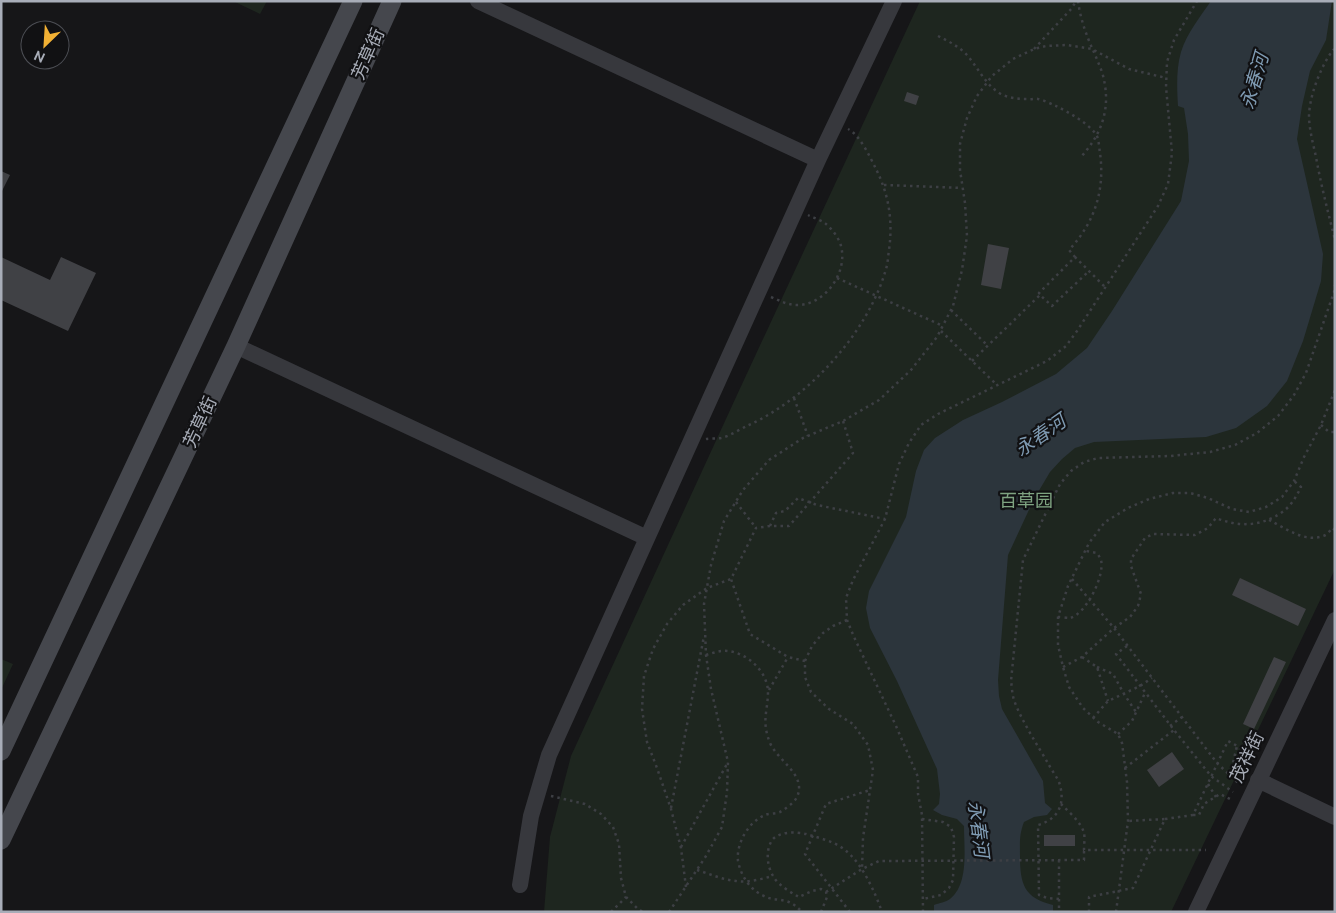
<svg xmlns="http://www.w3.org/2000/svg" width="1336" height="913" font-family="Ubuntu,'Noto Sans SC',sans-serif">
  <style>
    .green { fill: #1e261f }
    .water { fill: #2c353c }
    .building { fill: #404145 }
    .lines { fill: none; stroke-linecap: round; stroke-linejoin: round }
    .path { stroke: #3d3f44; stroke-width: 2.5; stroke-dasharray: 2.5 4; stroke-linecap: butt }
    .tertiary { stroke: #37383d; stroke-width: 16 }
    .secondary { stroke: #45474d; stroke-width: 19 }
    .labels { text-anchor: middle; stroke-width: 4.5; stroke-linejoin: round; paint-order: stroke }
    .street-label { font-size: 18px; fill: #a8adb8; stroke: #111113 }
    .park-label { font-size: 18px; fill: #7fa381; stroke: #111113 }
    .water-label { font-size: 19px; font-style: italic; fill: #7f9bb3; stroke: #111113 }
  </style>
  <rect width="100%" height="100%" fill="#161618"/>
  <path class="green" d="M233 1H267L260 14Z
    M920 1H1335V569L1171 912H544L550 837 571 756 737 395Z
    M1 659 13 664 1 690Z"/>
  <path class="water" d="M1211 1H1332L1326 40 1310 71 1302 106 1297 139 1323 254 1321 281 1303 341 1287 381 1267 406 1236 428 1206 437 1094 442 1075 448 1062 459 1050 472 1034 499 1008 555 998 680 999 696 1002 709 1043 781 1045 803 1052 809 1047 815 1034 817 1024 822C1019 835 1020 842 1020 856 1020 884 1024 898 1053 905V912H934V905C939 903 946 902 950 899 969 884 964 849 964 826L957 819 942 815 933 810 939 804 940 794 937 769 897 681 870 628 866 608 869 591 906 517 916 471 924 450 935 438 963 420 1002 402 1056 374 1087 348 1112 311 1181 201 1189 161 1188 134 1184 108 1178 106C1177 89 1176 69 1181 52 1187 33 1200 17 1211 1Z"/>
  <path class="building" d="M907 92 919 96 916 105 904 101Z
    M1 171 10 175 1 193Z
    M988 244 1009 248 1001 289 981 285Z
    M1 257 50 280 61 257 96 273 68 331 1 300Z
    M1240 578 1306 609 1298 626 1232 595Z
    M1274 657 1286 662 1254 729 1243 724Z
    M1172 752 1184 769 1159 787 1147 770Z
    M1044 835H1075V846H1044Z"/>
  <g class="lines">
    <path class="path" d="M1078 1C1080 17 1086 35 1093 50 1096 57 1099 64 1102 72 1112 106 1103 133 1080 158
      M938 36C948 41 958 46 966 54 978 67 985 85 1001 94 1009 98 1018 99 1027 99 1031 100 1035 98 1038 99 1044 100 1051 104 1056 106 1070 113 1086 122 1096 134 1099 139 1099 147 1100 153 1105 190 1095 222 1069 250L1075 257
      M1034 49 1072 8 1076 1
      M1335 49 1333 50C1321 66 1310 94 1309 115 1309 129 1313 143 1316 157 1321 185 1328 212 1335 240
      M884 185 962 188
      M837 278 943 326
      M1040 294 1039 293 1075 257 1105 287
      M771 297C780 301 788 305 797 305 825 305 848 273 841 246 839 238 832 229 826 224 821 220 814 218 808 215
      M951 310 988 346
      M941 331 997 385
      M972 361 1040 295 1052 306 1089 271
      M794 398 808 436
      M1321 425 1329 432H1335
      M706 439C710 438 716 439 721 438 730 436 740 429 749 425 808 398 868 333 886 269 888 263 888 256 889 250 893 221 889 195 876 169 870 157 860 135 848 129
      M736 502 756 528
      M1269 520C1285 528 1305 543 1323 536 1327 535 1330 531 1332 528L1335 530
      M770 526 776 513 785 511 798 498 817 505 885 519
      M1072 579 1114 628 1217 763 1238 783
      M1058 617C1061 617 1067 618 1070 618 1086 614 1105 576 1101 560 1100 558 1099 556 1097 553L1086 551
      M847 620 833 626 823 633 812 646 805 661V677L811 692 829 709 853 724 868 745 873 770 863 838 862 869
      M1127 646 1116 654 1174 730 1211 776 1233 792
      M706 655C713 653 721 650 728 651 747 653 767 671 768 691 768 712 761 720 770 743 778 761 807 775 797 797 794 803 785 809 780 812 775 814 769 813 765 815 748 822 736 844 738 861 741 876 750 890 764 896 771 900 779 899 786 901 793 903 797 907 802 912
      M1082 657 1097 667 1108 701
      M805 661 788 657 750 634 731 579 756 528 770 526H789L853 453 843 421
      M1063 667 1082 657 1114 628 1130 617 1138 606 1141 594 1131 566V559L1145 538 1153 534 1195 535 1208 528 1216 518C1236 526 1256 527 1276 516 1279 514 1283 512 1286 509 1293 503 1297 495 1301 487L1294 481
      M1097 667 1113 674 1124 694 1136 712
      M769 690 788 657
      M1093 718 1108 701 1140 686 1152 678
      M1170 726 1182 717
      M1118 734 1132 721 1145 693
      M1125 768 1174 730
      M1230 775 1237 746
      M1208 784 1216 797
      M551 796 585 804 601 814 613 827 619 844 621 878 626 897 638 909 643 912
      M1061 804C1069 812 1081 822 1084 833 1085 838 1084 845 1084 850H1206
      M671 808 704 636
      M1193 815H1199L1204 804 1220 794 1230 799
      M922 819 943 822 951 827 954 837 953 880 949 888 941 895 923 899
      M1165 819 1193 815 1228 741 1252 754
      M681 847 727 764
      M1059 860V912
      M697 870C710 874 723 880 736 881 748 883 761 879 773 876
      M686 887 681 848 671 809 657 768 647 742 642 709 644 676 653 649 667 624 683 605 707 588 731 579
      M826 892 862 869 879 861 1084 860V850
      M1059 899 1047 898 1039 895 1038 825C1059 819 1066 803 1059 782 1057 777 1052 771 1049 765 1038 746 1021 720 1014 700 1012 694 1012 687 1011 681L1023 560 1060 484 1071 471 1084 462 1098 458 1170 456 1210 452 1235 445 1257 433 1278 416 1294 395 1306 373 1334 292 1335 285
      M611 912 626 897
      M669 912 706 856 722 827 727 792 728 762 711 689 706 655 704 604 711 565 724 521 743 490 769 460 803 438 843 421 879 400 911 370 937 337 953 306 962 270 967 236 965 203 960 170V144L967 118 977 96 992 76 1013 59 1034 49 1046 46 1067 45 1092 49 1129 69 1166 78
      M821 912 827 897 826 892 821 889 812 891 799 897C790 892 778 885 773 876 767 866 765 849 773 839 781 831 796 832 806 834 819 838 834 841 845 850 862 863 875 892 882 912
      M850 912 805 854 826 804 870 790
      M923 912 922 815 918 794V777L896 726 854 637 847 620 846 598 853 580 885 519 899 464 909 443 921 425 938 414 1047 361 1066 346 1077 331 1158 206 1168 184 1172 153 1166 87 1167 62 1174 40 1197 1
      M1089 912V897L1133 888 1165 819 1128 821
      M1116 912 1128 821 1127 782 1122 743 1118 734 1098 722 1083 708 1069 687 1063 667 1058 645V617L1068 586 1089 543 1105 522 1128 508 1149 499 1173 493H1190L1208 498 1232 509 1249 512 1266 507 1282 497 1294 481 1304 457 1321 425 1335 390"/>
    <path class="tertiary" d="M478 1 818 160
      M236 346 647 538
      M1258 780 1335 817
      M520 885 531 816 549 755 818 160 894 1
      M1196 912 1335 620"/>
    <path class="secondary" d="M1 751 353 1
      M1 840 236 346 392 1"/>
  </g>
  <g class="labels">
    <g class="street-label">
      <text transform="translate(368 54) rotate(-66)" y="6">芳草街</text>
      <text transform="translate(200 422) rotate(-65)" y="6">芳草街</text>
      <text transform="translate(1247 757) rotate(-64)" y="6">茂祥街</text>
    </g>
    <g class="park-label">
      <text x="1026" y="507">百草园</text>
    </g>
    <g class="water-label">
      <text transform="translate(1254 81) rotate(-74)" y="7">永春河</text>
      <text transform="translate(1040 435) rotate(-35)" y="7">永春河</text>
      <text transform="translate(979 829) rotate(83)" y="7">永春河</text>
    </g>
  </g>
  <rect width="1336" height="913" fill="none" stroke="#a8adb8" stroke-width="5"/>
  <g transform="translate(45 45) rotate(205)"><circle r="24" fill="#111113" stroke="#4d4f55"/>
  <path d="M0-4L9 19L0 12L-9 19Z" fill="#f2b134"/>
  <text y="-8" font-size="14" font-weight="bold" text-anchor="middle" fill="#a8adb8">N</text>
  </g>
</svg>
